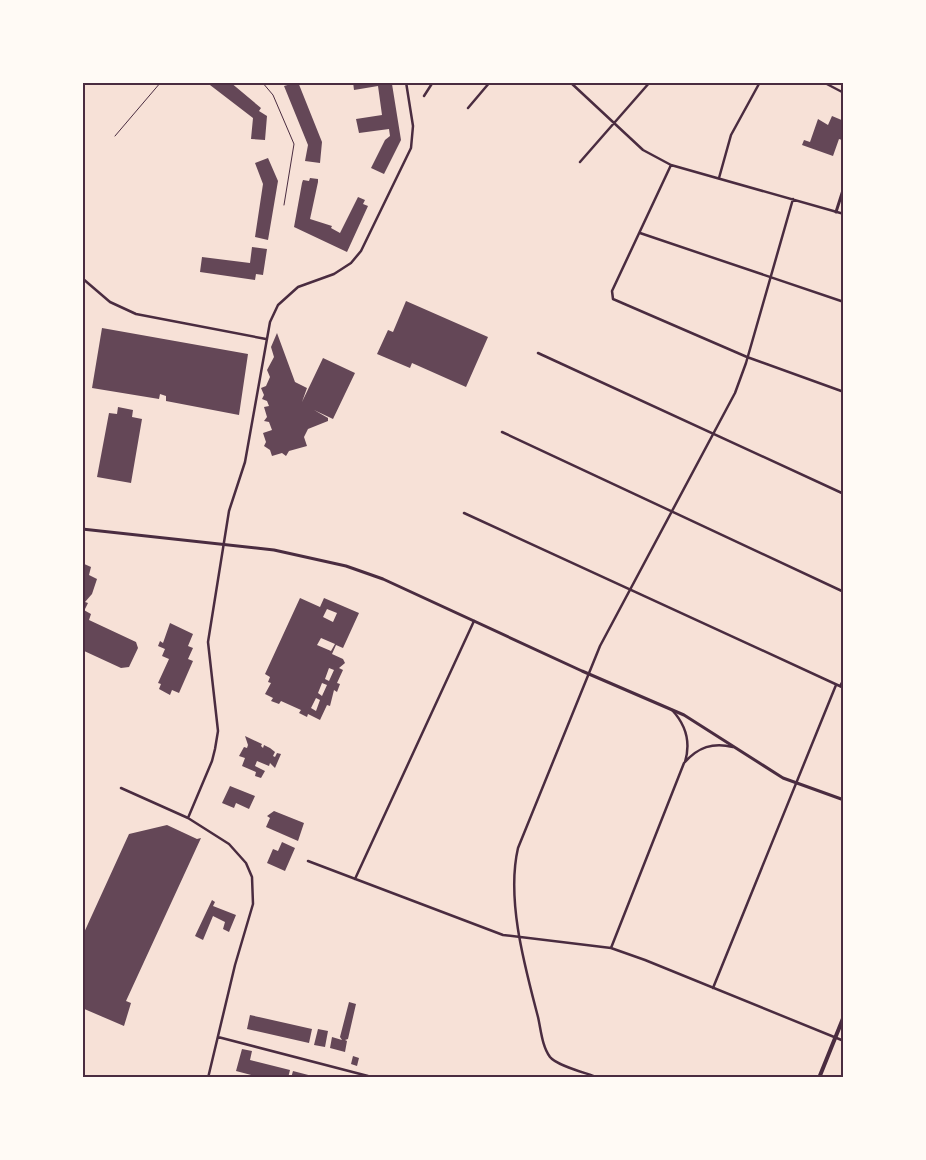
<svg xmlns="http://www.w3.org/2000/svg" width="926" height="1160" font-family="Karla,sans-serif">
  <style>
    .building { fill: #644757; fill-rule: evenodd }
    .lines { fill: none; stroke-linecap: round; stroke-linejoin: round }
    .path { stroke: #4a2c40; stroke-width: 1 }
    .minor { stroke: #4a2c40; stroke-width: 2.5 }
    .tertiary { stroke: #4a2c40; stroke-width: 3 }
    .secondary { stroke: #4a2c40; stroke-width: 3 }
    .primary { stroke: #4a2c40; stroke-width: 4 }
    .neatline { fill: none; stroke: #4a2c40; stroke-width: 2 }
  </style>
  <rect width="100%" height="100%" fill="#f7e1d7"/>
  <path class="building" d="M212 82H230L261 108 259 111 267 116 265 140 251 139 253 118 210 85Z
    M298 82 322 142 320 163 305 161 308 145 284 86Z
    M353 82 392 84 401 140 384 174 371 168 385 140 390 136 389 129 359 133 356 119 382 115 378 86 354 90Z
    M832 116 844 121 842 130 844 138 842 140 839 139 833 156 802 145 804 140 810 142 818 119 828 125Z
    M268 158 278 181 268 240 255 237 263 184 255 163Z
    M310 178 318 179V182L310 219 332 226 331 228 340 233 358 197 365 200 363 204 368 206 347 252 294 227 302 183 303 180 309 181Z
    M252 247 267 249 263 275 256 274 255 280 200 272 202 257 250 263Z
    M406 301 488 337 466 387 412 363 410 368 377 354 388 330 393 332Z
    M102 328 248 354 239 415 166 401V396L160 394 159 399 92 388Z
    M277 333 295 382 307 388 302 402 323 358 355 373 333 419 314 410 328 418V421L308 429 304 437 307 446 289 451 286 456 282 453 272 456 270 450 264 446 266 442 263 433 272 430 269 422 264 421 267 417 264 407 269 406 267 401 262 399 264 395 261 388 266 386 270 377 267 370 274 357 271 347Z
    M118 407 133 410 132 417 142 419 131 483 97 477 109 413 117 414Z
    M82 563 91 567 89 575 97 579 92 594 85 602 88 603 85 609 82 608Z
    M324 598 359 613 343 648 336 645 332 654 343 659 345 663 339 668 343 670 337 683 340 684 337 692 334 690 330 706 327 705 320 720 308 714 307 717 299 713 301 710 281 701 279 704 271 701 273 698 265 694 271 683 268 682 270 677 265 674 300 598 320 607ZM327 609 337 613 333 622 323 617ZM321 638 335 644 331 651 317 645ZM329 668 334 670 329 681 325 679ZM322 683 327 685 322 696 318 693ZM316 698 320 700 316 711 311 708Z
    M82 609 91 614 89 620 136 642 138 648 129 667 121 668 82 650Z
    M170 623 193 634 188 646 193 648 188 659 193 661 179 693 172 690 170 695 159 689 161 684 158 683 169 659 162 656 165 649 158 646 160 641 163 643Z
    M245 736 262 744 261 746 263 748 264 745 270 748 275 752 273 756 275 757 277 753 281 754 275 768 270 763 269 766 257 761 255 766 265 771 261 778 255 776 256 772 242 766 245 758 239 756 244 747 247 748 248 745Z
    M230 786 255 796 249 809 236 803 234 808 222 803Z
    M274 811 304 823 298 841 266 827 270 818 267 816Z
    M167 825 197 839 201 838 126 1001 131 1003 124 1026 82 1008V937L129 834Z
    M282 842 295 848 285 871 267 863 273 849 278 851Z
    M212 900 215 902 213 906 236 915 229 932 223 929 225 922 213 916 203 940 195 936Z
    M349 1002 356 1004 348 1039 345 1040 347 1041 345 1052 330 1048 332 1037 342 1040 340 1037Z
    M250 1015 312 1029 309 1043 247 1029Z
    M318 1029 328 1031 325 1047 314 1045Z
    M242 1049 252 1051 250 1060 290 1070 288 1078H263L236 1071Z
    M353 1056 359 1058 357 1066 351 1064Z
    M293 1071 316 1077 315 1078H291Z"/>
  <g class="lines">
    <path class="path" d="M262 82 273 95 294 144 284 205
      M115 136 161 82"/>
    <path class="minor" d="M570 82 643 150 671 165 844 214
      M823 82 844 93
      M424 96 433 82
      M468 108 490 82
      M580 162 650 82
      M671 165 612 291 613 299 747 357 844 392
      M719 178 731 135 760 82
      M640 233 844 302
      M82 278 110 302 136 314 266 339
      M538 353 844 494
      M502 432 844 592
      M464 513 844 688
      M840 686 844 679
      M672 710C686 725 691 742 685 762
      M121 788 188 818 229 844 246 863 252 877 253 904 235 965 208 1078
      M188 818 212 761 215 749 218 731 208 642 229 511 245 462 270 322 278 305 298 287 334 274 351 263 361 251 411 148 413 126 406 82
      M308 861 503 935 611 948 645 960 844 1041
      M355 879 474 621
      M611 948 684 763C698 747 713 742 733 747
      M713 988 836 685
      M218 1037 368 1076
      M599 1078C587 1073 557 1066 550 1057 542 1046 541 1030 538 1017 525 967 506 900 518 848L600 646 735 393 746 363 793 199"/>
    <path class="tertiary" d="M836 212 844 187"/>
    <path class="secondary" d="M82 529 274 550 346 566 383 579 582 671 684 715 783 778 844 800"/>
    <path class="primary" d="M819 1078 844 1016"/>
  </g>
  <rect width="926" height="1160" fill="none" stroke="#fffaf5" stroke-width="168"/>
  <rect x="84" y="84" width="758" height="992" class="neatline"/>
</svg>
